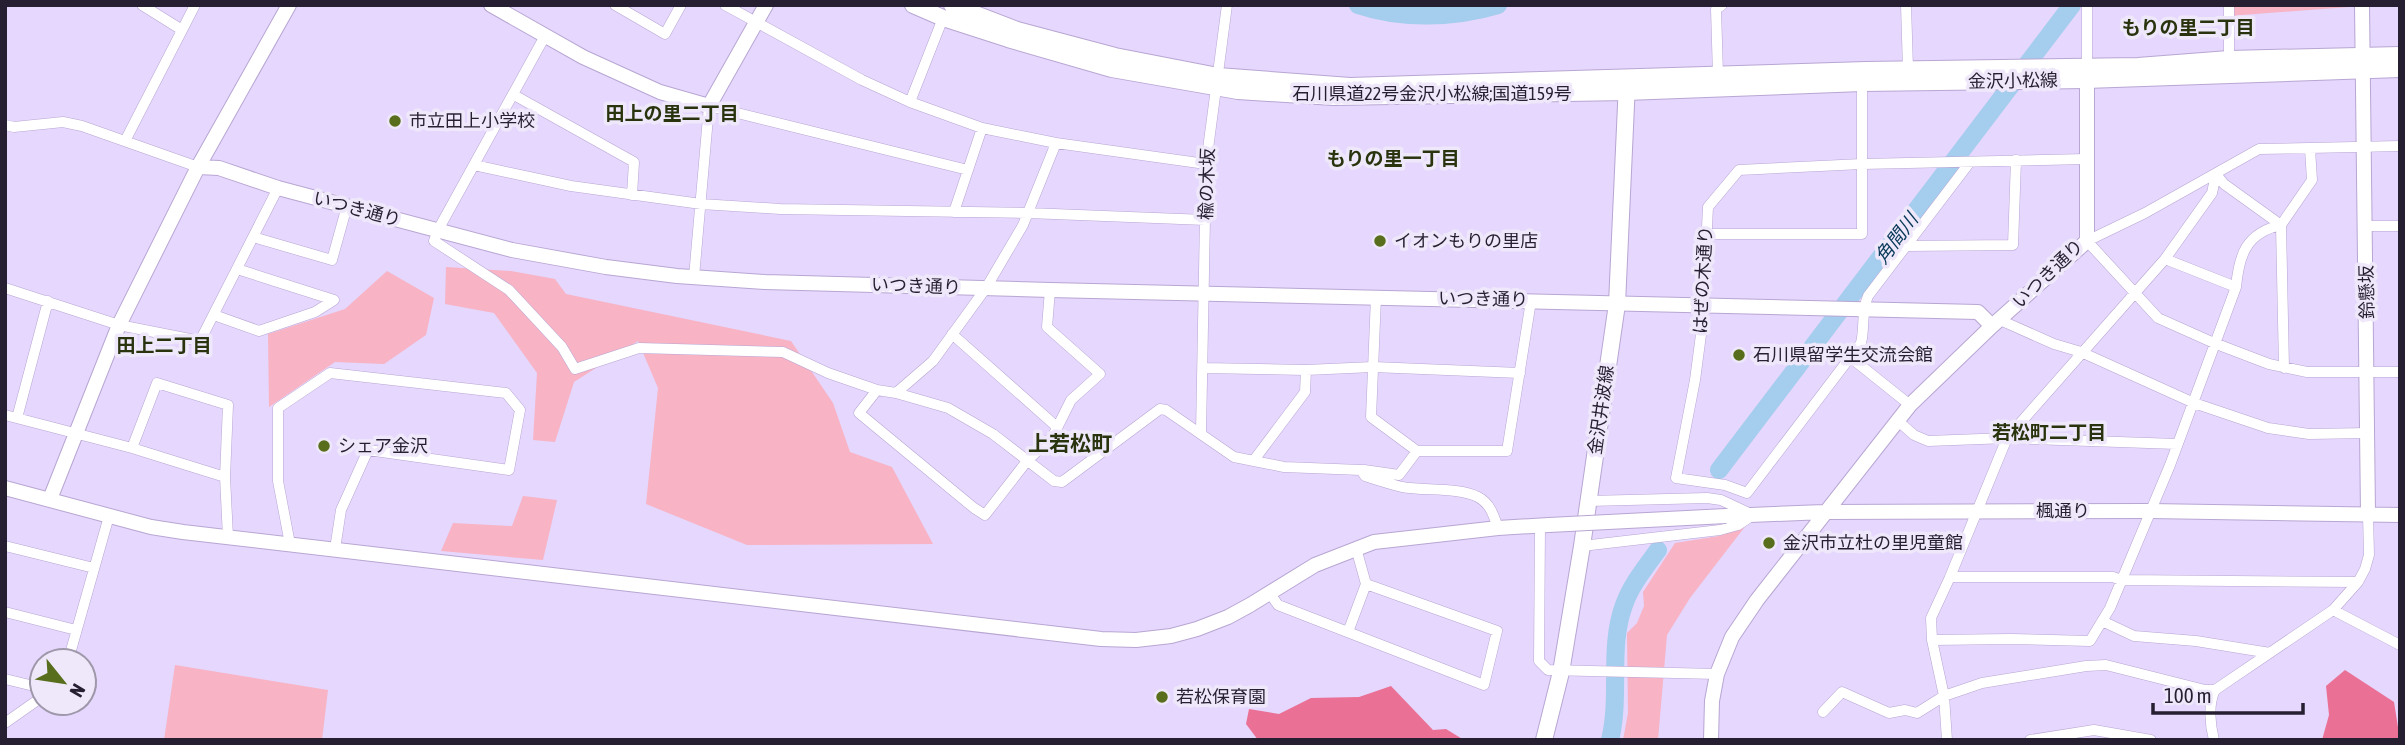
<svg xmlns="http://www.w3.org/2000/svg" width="2405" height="745" font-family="'Asap Condensed','Noto Sans JP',sans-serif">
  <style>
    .green { fill: #f8b3c4 }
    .forest { fill: #eb7095 }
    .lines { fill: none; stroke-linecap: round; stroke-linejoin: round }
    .river { stroke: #a5cded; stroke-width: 18 }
    .street-casing { stroke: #b8a6d3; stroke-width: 11 }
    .secondary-casing { stroke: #b8a6d3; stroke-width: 16 }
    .primary-casing { stroke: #b8a6d3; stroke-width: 18 }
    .street { stroke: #fff; stroke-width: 10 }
    .secondary { stroke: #fff; stroke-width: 14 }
    .primary { stroke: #fff; stroke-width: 16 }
    .secondary-bridge-casing { stroke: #b8a6d3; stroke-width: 16; stroke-linecap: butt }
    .secondary-bridge { stroke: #fff; stroke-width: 14 }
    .poi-dot { fill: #596e1d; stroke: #efe8fb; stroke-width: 2.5 }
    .labels { text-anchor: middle; stroke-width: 7; stroke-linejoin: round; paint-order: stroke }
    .street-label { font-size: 18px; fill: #261f31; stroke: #efe8fb }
    .poi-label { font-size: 18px; fill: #261f31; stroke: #efe8fb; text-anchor: start }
    .neighbourhood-label { font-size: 19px; font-weight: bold; fill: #29340e; stroke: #efe8fb }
    .water-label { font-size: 19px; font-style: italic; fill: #073858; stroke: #efe8fb }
    .quarter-label { font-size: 21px; font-weight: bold; fill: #29340e; stroke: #efe8fb }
  </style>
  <rect width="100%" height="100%" fill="#e5d7fd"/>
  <path class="green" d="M2229 5H2348L2349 7 2229 16Z
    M446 267 511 271 555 279 566 294 791 341 833 403 850 452 892 467 933 544 747 545 646 504 658 388 638 341 574 382 555 442 533 440 537 373 494 313 445 304Z
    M387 271 434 298 426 335 384 364 335 362 269 407 268 334 345 309Z
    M523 496 557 500 543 560 441 551 453 523 512 526Z
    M1747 524 1690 598 1667 635 1658 740H1623L1628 713 1627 633 1637 623 1644 606 1643 592 1675 543 1719 536Z
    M175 665 328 690 322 740H164Z"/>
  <path class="forest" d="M2345 670 2394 702 2400 740H2322L2329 715 2326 686Z
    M1391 686 1433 730 1446 729 1464 740H1258L1246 724 1249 709 1279 714 1311 698 1359 697Z"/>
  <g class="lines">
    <path class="river" d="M1358 5C1402 20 1454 18 1498 5
      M1719 470 2072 5
      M1610 740C1621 696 1608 648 1624 605 1631 585 1645 568 1658 550"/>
    <g class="street-casing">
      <path id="street" d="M142 5 182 30
        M615 5 665 34 681 5
        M725 5 862 80 910 102 982 128 1056 143 1206 164
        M1906 5 1908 69
        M545 36 438 230 434 241 509 290 562 347 575 369 639 348 783 352 828 373 877 390 896 393 948 408 993 434 1054 481 1062 482 1160 409 1166 410 1234 457 1284 467 1361 470 1365 476C1377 480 1390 484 1402 487 1424 491 1458 487 1478 497 1490 503 1494 516 1498 528
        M2229 59V5
        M2087 67V5
        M1718 75 1716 9 1722 5
        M1862 83V164L1739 170 1708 207 1702 327 1695 380 1676 478 1725 485 1747 493 1861 343C1865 327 1861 312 1868 296L1970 162
        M514 95 634 162 632 195
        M910 102 943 18
        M5 125 14 127 63 122 82 126 198 167
        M125 141 195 5
        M2400 146 2259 149 2145 213 2087 241 2158 318 2214 343 2269 364 2307 372H2400
        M474 165 571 186 701 204 780 209 1028 213 1206 220
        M2216 174 2224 184 2281 225
        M954 212 982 128
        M2366 226H2400
        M1706 234H1862V164L2086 159
        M253 237 332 260 347 206
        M1906 246 2013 245 2016 160
        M2165 259 2236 287
        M694 277 709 106 968 170
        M5 288 119 325 200 341 278 188
        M1376 297 1371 417 1417 451H1507L1531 301
        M214 315 259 331 315 312 334 300 237 269
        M2000 320 2054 344 2081 352 2194 403 2268 428 2309 434 2369 433
        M952 334 1057 427
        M1850 357 1910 405
        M1203 368 1306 370 1373 367 1520 373
        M2284 368 2281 225 2312 180 2310 149
        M877 390 859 413 974 508 985 515 1027 461 1053 436 1071 400 1100 374 1047 327 1050 290
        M896 393 933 361 986 288 1023 225 1056 143
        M5 415 132 448 225 477
        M17 418 48 301
        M1897 420 1914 435 1928 441 2007 438 2177 444
        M1201 433 1206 164 1227 5
        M132 448 157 383 228 405 225 477 228 537
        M1254 460 1305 392 1306 370
        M1364 470 1399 475 1417 451
        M1540 526 1539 661 1548 670 1717 674
        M290 544 278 481V408L330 373 506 393 520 410 509 470 368 450 341 510 335 549
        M5 546 94 568
        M1582 546 1720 530 1738 525 1753 515 1721 500 1707 498 1589 501
        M1950 577H2113L2121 580 2358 582
        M1269 592 1278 605 1484 685 1497 631 1366 584
        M2333 610 2400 645
        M5 612 76 630
        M2102 621 2134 636 2196 641 2270 653
        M1348 632 1366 584 1356 548
        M1932 640 2011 639 2090 641 2110 608 2170 465 2236 287C2239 255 2246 233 2281 225
        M68 661 109 516
        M5 679 42 688
        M1823 712 1842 692 1889 713 1905 710 1917 713 1944 696 1982 683 2086 666 2106 665 2205 690H2215
        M5 723 42 697
        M1947 740 1944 696 1932 640 1931 618 1950 577 2007 438 2165 259 2212 193 2216 174
        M2030 740 2094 730 2151 740
        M2214 740C2210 725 2208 704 2215 690L2333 610 2358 582 2365 569 2369 555 2368 514"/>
    </g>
    <g class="secondary-casing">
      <path id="secondary" d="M491 5 583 57 660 92 709 106 766 5
        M2362 5 2368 514
        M198 167 219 168 278 188 512 250 606 267 677 276 765 282 1050 290 1978 312 1992 326 2087 241V70
        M5 488 151 527 183 532 1101 639 1136 640 1171 636 1197 629 1228 617 1250 605 1315 565 1374 542 1498 528 1549 525
        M50 499 119 325 198 167 289 5
        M1726 516 1824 512 2150 511 2400 515
        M1711 740 1712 701 1717 674 1732 637 1757 600 1910 405 1992 326"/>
    </g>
    <g class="primary-casing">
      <path id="primary" d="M913 5 943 18 1008 39 1112 69 1238 91 1334 97 1626 92 1862 83 2086 80 2400 69
        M952 5 1017 30 1115 56 1218 76 1350 86 1866 70 2138 66 2229 59 2400 55
        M1544 740 1561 672 1582 546 1617 304 1627 83"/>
    </g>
    <use href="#street" class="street"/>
    <use href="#secondary" class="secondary"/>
    <use href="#primary" class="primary"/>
    <g class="secondary-bridge-casing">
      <path id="secondary-bridge" d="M1549 525 1726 516"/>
    </g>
    <use href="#secondary-bridge" class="secondary-bridge"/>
  </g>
  <g class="poi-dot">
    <circle cx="395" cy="121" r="7"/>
    <circle cx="1380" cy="241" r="7"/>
    <circle cx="1739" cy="355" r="7"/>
    <circle cx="324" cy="446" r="7"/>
    <circle cx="1769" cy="543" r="7"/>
    <circle cx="1162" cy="697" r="7"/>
  </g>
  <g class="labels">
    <g class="street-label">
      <text transform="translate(2013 81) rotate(-1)" y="6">金沢小松線</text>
      <text x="1432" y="100">石川県道22号金沢小松線;国道159号</text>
      <text transform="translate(1207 184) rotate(-88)" y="6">楡の木坂</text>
      <text transform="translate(357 209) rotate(15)" y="6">いつき通り</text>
      <text transform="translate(2048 274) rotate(-44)" y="6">いつき通り</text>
      <text transform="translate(1703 280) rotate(-87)" y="6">はぜの木通り</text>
      <text transform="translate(916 286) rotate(2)" y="6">いつき通り</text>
      <text transform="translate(2367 292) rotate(-91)" y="6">鈴懸坂</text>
      <text transform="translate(1483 299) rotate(1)" y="6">いつき通り</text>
      <text transform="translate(1601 410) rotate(-82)" y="6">金沢井波線</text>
      <text x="2063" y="517">楓通り</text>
    </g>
    <g class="poi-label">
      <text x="409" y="127">市立田上小学校</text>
      <text x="1394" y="247">イオンもりの里店</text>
      <text x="1753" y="361">石川県留学生交流会館</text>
      <text x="338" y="452">シェア金沢</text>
      <text x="1783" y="549">金沢市立杜の里児童館</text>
      <text x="1176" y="703">若松保育園</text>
    </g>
    <g class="neighbourhood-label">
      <text x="2188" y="34">もりの里二丁目</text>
      <text x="672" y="120">田上の里二丁目</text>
      <text x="1393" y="165">もりの里一丁目</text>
      <text x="164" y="352">田上二丁目</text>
      <text x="2049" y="439">若松町二丁目</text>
    </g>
    <g class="water-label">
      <text transform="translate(1896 238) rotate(-53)" y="7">角間川</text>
    </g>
    <g class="quarter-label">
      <text x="1070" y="451">上若松町</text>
    </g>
  </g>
  <rect width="2405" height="745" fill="none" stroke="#261f31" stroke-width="14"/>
  <g transform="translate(63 682) rotate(120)"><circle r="33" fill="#efe8fb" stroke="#9f98aa" stroke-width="2"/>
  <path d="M0-5L12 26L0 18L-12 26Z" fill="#596e1d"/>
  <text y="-10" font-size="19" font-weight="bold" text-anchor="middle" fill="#261f31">N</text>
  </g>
  <path d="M2153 703v10h150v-10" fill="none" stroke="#261f31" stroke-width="3.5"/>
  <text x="2164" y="703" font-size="21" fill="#261f31" stroke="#efe8fb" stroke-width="5" paint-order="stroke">100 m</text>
</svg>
